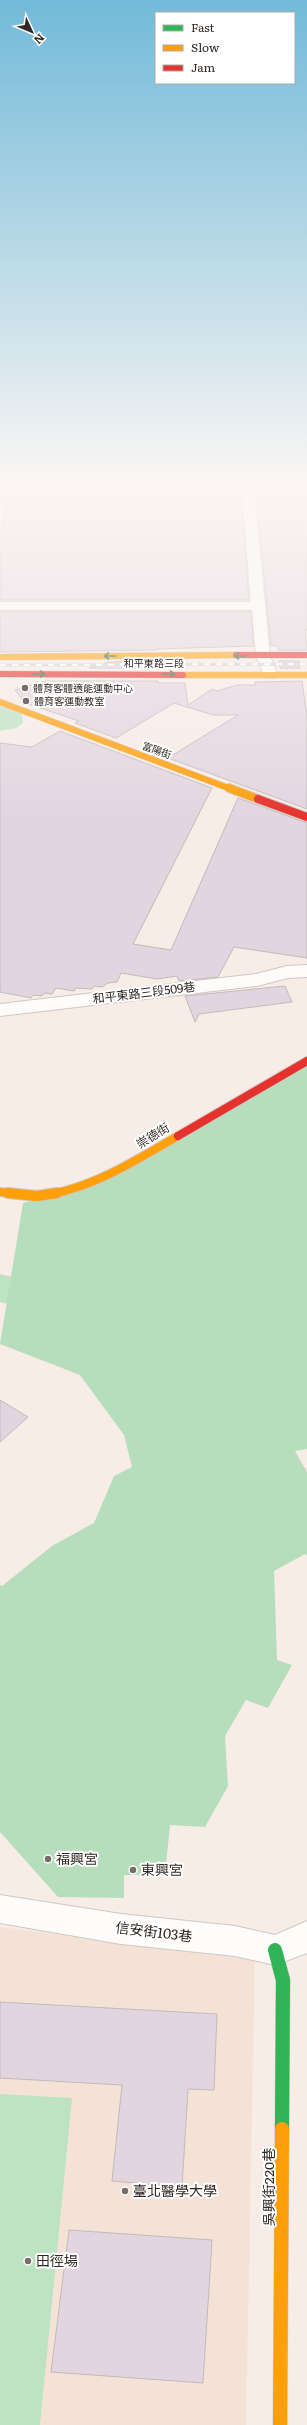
<svg xmlns="http://www.w3.org/2000/svg" width="307" height="2425" font-family="Literata,'Noto Sans TC',serif">
  <style>
    .built { fill: #f5e2d7 }
    .green { fill: #bde3c3 }
    .forest { fill: #b6debd }
    .building { fill: #e2d5e0; stroke: #c1babb }
    .lines { fill: none; stroke-linecap: round; stroke-linejoin: round }
    .street-casing { stroke: #d0c7c3; stroke-width: 2 }
    .fast-casing { stroke: #d0c7c3; stroke-width: 15 }
    .slow-far3-casing { stroke: #d0c7c3; stroke-width: 7 }
    .slow-far2-casing { stroke: #d0c7c3; stroke-width: 10 }
    .slow-far1-casing { stroke: #d0c7c3; stroke-width: 12 }
    .slow-casing { stroke: #d0c7c3; stroke-width: 15 }
    .jam-far1-casing { stroke: #d0c7c3; stroke-width: 7 }
    .jam-casing { stroke: #d0c7c3; stroke-width: 10 }
    .street { fill: #fefcfb; fill-rule: evenodd }
    .fast { stroke: #30b455; stroke-width: 14 }
    .slow-far3 { stroke: #ff9f0a; stroke-width: 6 }
    .slow-far2 { stroke: #ff9f0a; stroke-width: 8 }
    .slow-far1 { stroke: #ff9f0a; stroke-width: 10 }
    .slow { stroke: #ff9f0a; stroke-width: 14 }
    .jam-far1 { stroke: #e5322d; stroke-width: 6 }
    .jam { stroke: #e5322d; stroke-width: 8 }
    .rail-casing { stroke: #d6d3d2; stroke-width: 3 }
    .rail { stroke: #fff; stroke-width: 2; stroke-dasharray: 6; stroke-linecap: butt }
    .oneway { stroke: #306139 }
    .poi-dot { fill: #766e69; stroke: #fff; stroke-width: 1.5 }
    .labels { text-anchor: middle; stroke-width: 4; stroke-linejoin: round; paint-order: stroke }
    .far-street-label { font-size: 10px; fill: #302a26; stroke: #fff }
    .far-poi-label { font-size: 10px; fill: #302a26; stroke: #fff; text-anchor: start }
    .street-label { font-size: 12px; fill: #302a26; stroke: #fff }
    .near-poi-label { font-size: 14px; fill: #302a26; stroke: #fff; text-anchor: start }
    .near-street-label { font-size: 14px; fill: #302a26; stroke: #fff }
  </style>
  <rect width="100%" height="100%" fill="#f7ece6"/>
  <path class="built" d="M0 1927 255 1958 246 2425H0Z"/>
  <path class="green" d="M0 706 22 714 23 723 16 728 0 731Z
    M0 1274 33 1282 35 1310 0 1302Z
    M0 2094 72 2098 40 2425H0Z"/>
  <path class="forest" d="M307 1065V1449L295 1451 307 1472V1556L305 1554 274 1571 277 1660 292 1665 268 1708 246 1700 225 1736 228 1786 205 1827 170 1825 165 1875H124V1898L58 1897 0 1832V1585L2 1586 52 1546 94 1523 114 1476 132 1467 124 1435 80 1375 0 1344 23 1203 119 1174Z"/>
  <path class="building" d="M0 480H240L249 600H0V539L6 504H0Z
    M255 480H307V630H305L307 650H278L277 646H271Z
    M0 612H251L254 646 157 649V650L0 652Z
    M157 661V668H89L109 662Z
    M279 661H299L300 668H280Z
    M46 681H158V683H185L188 705 212 689 217 691 237 685H256L255 682 302 681 307 717V809L168 758 238 715H213L174 703 116 738 75 723 79 721 25 703 15 690Z
    M60 731 212 788 133 944 171 950 238 798 307 823V958L234 947 218 977 179 981 177 976 157 979 121 973 117 982 108 983 102 987 94 986 92 989 76 988 74 991 56 988 52 994 44 993 42 996 33 995 31 998 0 992V743L32 747Z
    M285 986 292 1002 199 1014 195 1022 185 996Z
    M0 1400 28 1417 0 1442Z
    M0 2002 217 2014 214 2090 188 2089 182 2187 112 2181 122 2085 0 2078Z
    M69 2230 212 2240 203 2383 51 2372Z"/>
  <g class="lines">
    <g class="street-casing">
      <path id="street" d="M241 480H253L270 656 278 675 275 678H265L256 656 252 610H0V602H251Z
        M307 965V977L288 978 257 986 0 1016V1004L256 974 287 966Z
        M0 1895 121 1914 235 1926 275 1935 307 1921V1953L275 1965 235 1956 121 1944 0 1923Z"/>
    </g>
    <g class="fast-casing">
      <path id="fast" d="M275 1950 283 1980 282 2129"/>
    </g>
    <g class="slow-far3-casing">
      <path id="slow-far3" d="M0 657 236 655
        M183 675H307
        M0 702 231 789"/>
    </g>
    <g class="slow-far2-casing">
      <path id="slow-far2" d="M229 788 258 799
        M0 1192 14 1194
        M52 1194C98 1185 138 1159 178 1136"/>
    </g>
    <g class="slow-far1-casing">
      <path id="slow-far1" d="M8 1193 37 1196 57 1193"/>
    </g>
    <g class="slow-casing">
      <path id="slow" d="M280 2425 282 2129"/>
    </g>
    <g class="jam-far1-casing">
      <path id="jam-far1" d="M236 655H307
        M0 674 183 675"/>
    </g>
    <g class="jam-casing">
      <path id="jam" d="M258 799 307 817
        M178 1136 307 1061"/>
    </g>
    <use href="#street" class="street"/>
    <use href="#fast" class="fast"/>
    <use href="#slow-far3" class="slow-far3"/>
    <use href="#slow-far2" class="slow-far2"/>
    <use href="#slow-far1" class="slow-far1"/>
    <use href="#slow" class="slow"/>
    <use href="#jam-far1" class="jam-far1"/>
    <use href="#jam" class="jam"/>
    <g class="rail-casing">
      <path id="rail" d="M0 665 307 664"/>
    </g>
    <use href="#rail" class="rail"/>
  </g>
  <defs><path id="oneway-shaft" d="M-6 0H5M1.5-3L5.5 0L1.5 3" fill="none" stroke-width="1.6" stroke-linecap="round" stroke-linejoin="round"/></defs>
  <g class="oneway">
    <use href="#oneway-shaft" transform="translate(110 656) rotate(180)"/>
    <use href="#oneway-shaft" transform="translate(240 656) rotate(180)"/>
    <use href="#oneway-shaft" transform="translate(39 674)"/>
    <use href="#oneway-shaft" transform="translate(169 674)"/>
  </g>
  <linearGradient id="sky" x2="0" y2="1"><stop stop-color="#72bad9"/><stop offset="0.59" stop-color="#fbf6f4"/><stop offset="1" stop-color="#fbf6f4" stop-opacity="0"/></linearGradient>
  <rect width="307" height="820" fill="url(#sky)"/>
  <g class="poi-dot">
    <circle cx="25" cy="688" r="4"/>
    <circle cx="26" cy="701" r="4"/>
    <circle cx="48" cy="1859" r="4"/>
    <circle cx="133" cy="1870" r="4"/>
    <circle cx="125" cy="2191" r="4"/>
    <circle cx="28" cy="2261" r="4"/>
  </g>
  <g class="labels">
    <g class="far-street-label">
      <text x="154" y="667">和平東路三段</text>
      <text transform="translate(157 750) rotate(20)" y="4">富陽街</text>
    </g>
    <g class="far-poi-label">
      <text x="33" y="692">體育客體適能運動中心</text>
      <text x="34" y="705">體育客運動教室</text>
    </g>
    <g class="street-label">
      <text transform="translate(144 993) rotate(-7)" y="4">和平東路三段509巷</text>
      <text transform="translate(153 1136) rotate(-32)" y="4">崇德街</text>
    </g>
    <g class="near-poi-label">
      <text x="56" y="1864">福興宮</text>
      <text x="141" y="1875">東興宮</text>
      <text x="133" y="2196">臺北醫學大學</text>
      <text x="36" y="2266">田徑場</text>
    </g>
    <g class="near-street-label">
      <text transform="translate(154 1932) rotate(7)" y="5">信安街103巷</text>
      <text transform="translate(269 2187) rotate(-90)" y="5">吳興街220巷</text>
    </g>
  </g>
  <rect x="155" y="12" width="140" height="72" fill="#ffffff" stroke="#acaaa8"/>
  <rect x="163" y="25" width="20" height="6" fill="#30b455" stroke="#acaaa8"/>
  <text x="191" y="32" font-size="12" fill="#302a26">Fast</text>
  <rect x="163" y="45" width="20" height="6" fill="#ff9f0a" stroke="#acaaa8"/>
  <text x="191" y="52" font-size="12" fill="#302a26">Slow</text>
  <rect x="163" y="65" width="20" height="6" fill="#e5322d" stroke="#acaaa8"/>
  <text x="191" y="72" font-size="12" fill="#302a26">Jam</text>
  <g transform="translate(32 32) rotate(134)" stroke="#ffffff" stroke-width="3" paint-order="stroke">
  <path d="M0-3L7 15L0 10L-7 15Z" fill="#302a26"/>
  <text y="-6" font-size="11" font-weight="bold" text-anchor="middle" fill="#302a26">N</text>
  </g>
</svg>
